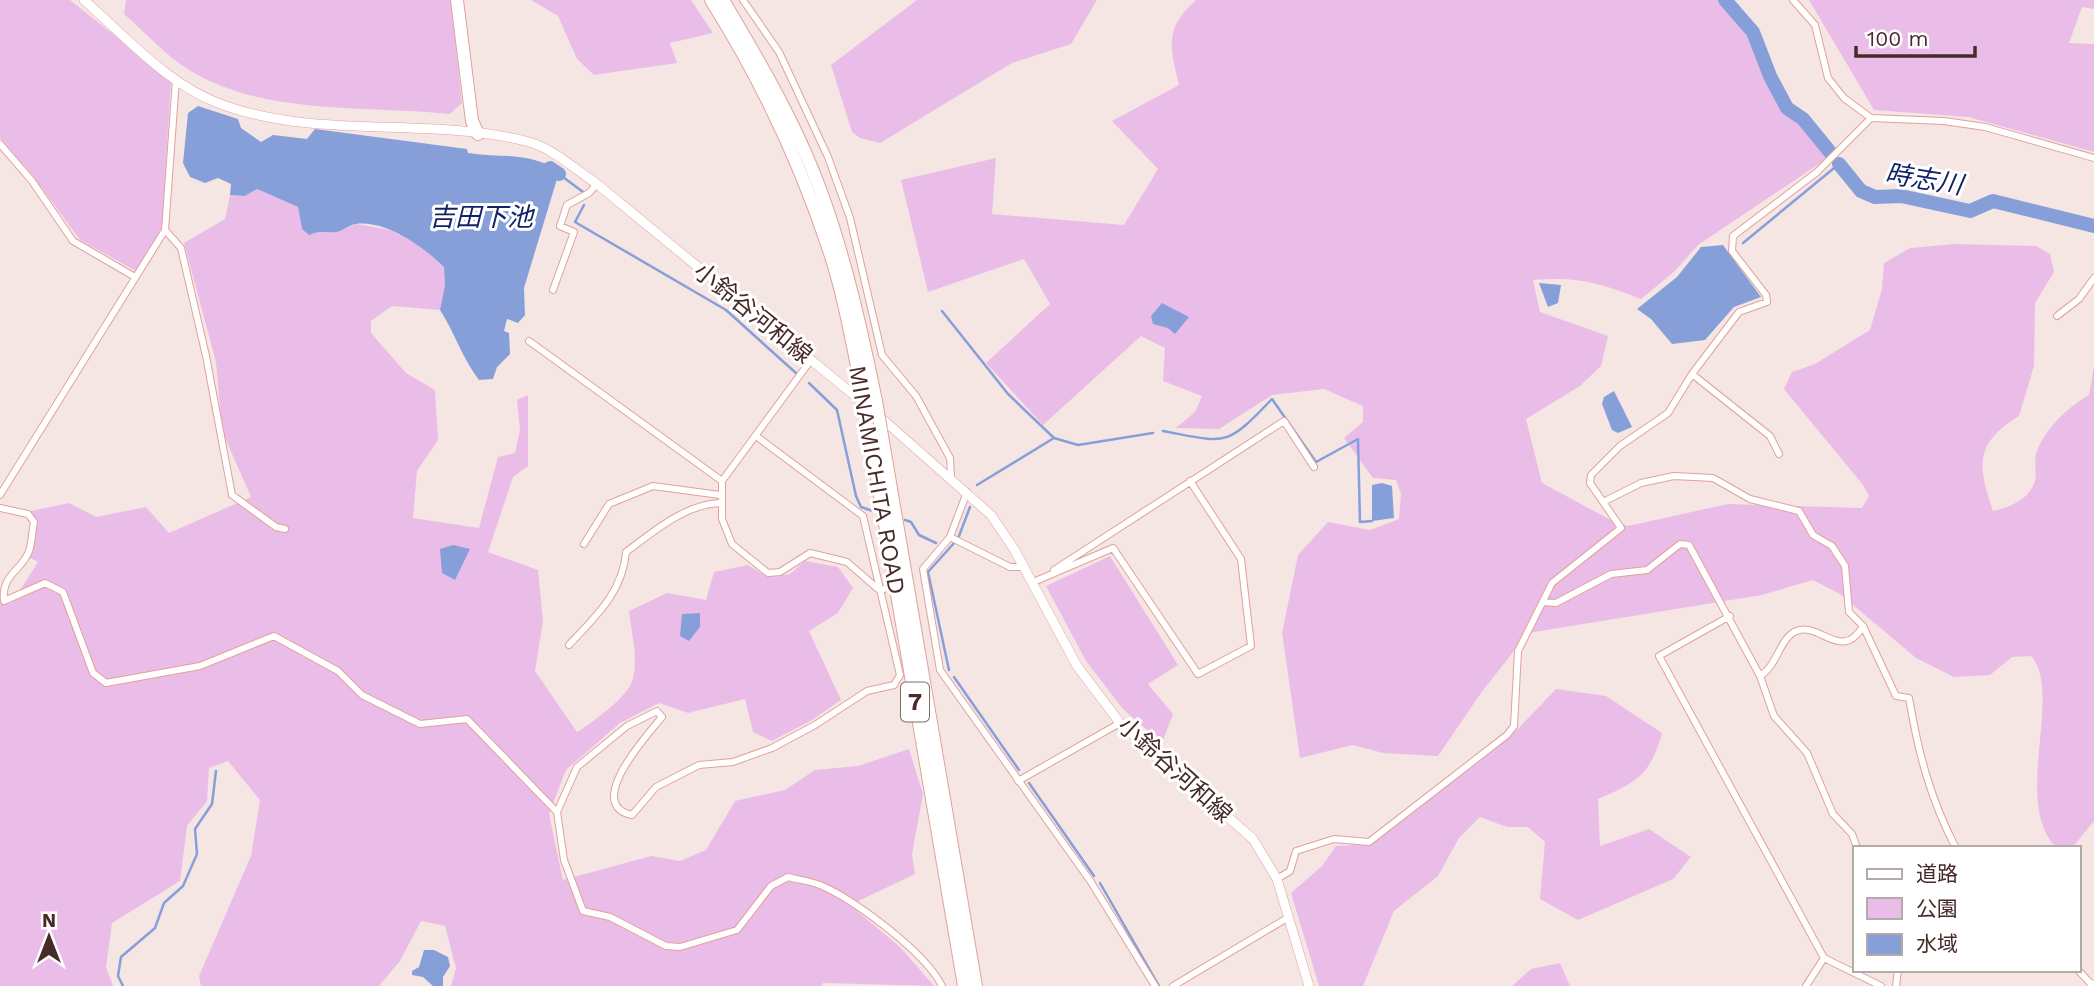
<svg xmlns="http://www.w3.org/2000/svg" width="2094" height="986" font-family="'Work Sans','Noto Sans JP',sans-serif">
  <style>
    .green { fill: #eabde9 }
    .water { fill: #879fd9 }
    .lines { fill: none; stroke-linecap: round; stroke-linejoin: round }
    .stream { stroke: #879fd9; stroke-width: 2.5 }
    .river { stroke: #879fd9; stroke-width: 14 }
    .street-casing { stroke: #e4a098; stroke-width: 8 }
    .secondary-casing { stroke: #e4a098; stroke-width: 10 }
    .highway-casing { stroke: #e4a098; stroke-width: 14 }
    .street { stroke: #fff; stroke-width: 6 }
    .secondary { stroke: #fff; stroke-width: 9 }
    .highway { stroke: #fff; stroke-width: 12 }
    .highway-bridge-casing { stroke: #e4a098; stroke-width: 14; stroke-linecap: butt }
    .highway-bridge { stroke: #fff; stroke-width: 12 }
    .labels { text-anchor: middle; stroke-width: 6; stroke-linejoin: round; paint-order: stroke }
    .shield { fill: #fff; stroke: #7e6b68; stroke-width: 2 }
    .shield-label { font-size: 23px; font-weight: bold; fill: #472b28 }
    .street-label { font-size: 24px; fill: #472b28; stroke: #fff }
    .water-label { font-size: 26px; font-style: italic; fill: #122467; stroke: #fff }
  </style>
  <rect width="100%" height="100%" fill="#f5e6e4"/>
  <path class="green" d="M0 0H70L171 80 162 228 136 271 80 240 33 176 0 138Z
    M126 0H451L462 103 450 114C365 105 264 116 189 70 166 56 145 32 124 14Z
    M531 0H691L713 33 670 43 677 63 594 75 577 59 558 16Z
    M917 0H1097L1071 44 1012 63 880 143 860 138 852 132 831 65Z
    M1196 0H1721V6L1751 34 1765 77 1828 158 1698 245 1675 271 1641 299C1601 283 1577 276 1533 280L1540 312 1608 336 1601 366 1580 386 1526 419 1542 483 1609 519 1628 526 1728 504 1862 508 1869 496 1863 485 1784 389 1792 372 1815 364 1870 330 1882 289 1884 263 1910 248 1955 244 2036 246 2050 254 2054 272 2035 303 2034 366 2019 416C1975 443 1977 465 1993 511 2010 507 2029 500 2035 481 2037 473 2034 462 2036 454 2044 429 2068 407 2089 395L2094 366V821L2072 848H2057C2011 805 2064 692 2031 656L2012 657 1990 675 1954 677 1916 658 1840 594 1813 580 1762 595 1528 633 1481 693 1438 756 1383 753 1353 745 1300 758 1282 633 1298 555 1328 522 1370 530 1399 519 1401 494 1396 480 1373 478 1344 438 1363 422V406L1324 389 1272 395 1219 429 1176 428 1195 412 1202 396 1163 381 1165 348 1141 336 1043 425 986 363 1050 304 1024 259 928 292 901 180 996 158 992 214 1124 225 1158 169 1112 121 1179 85C1170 48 1164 28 1196 0Z
    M1809 0H2094V9L2082 7 2069 43 2094 44V152L1968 117 1874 110Z
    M257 189 298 207 302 229 336 232 357 224 390 230 425 248 444 267 445 285 440 310 392 306 371 321V333L406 373 435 390 438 440 417 471 413 518 479 528 498 457 515 453 520 430 517 400 528 395V466L513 477 488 552 538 570 543 621 535 671 577 732C592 723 624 699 631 684 640 664 631 631 629 611L667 593 706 600 714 572 748 565 767 577 790 574 805 561 838 567 853 588 838 613 809 631 841 700 812 720 772 741 753 732 745 699 688 713 659 703 620 723 566 770 549 814 563 880 651 856 680 861 706 850 735 801 785 790 815 770 858 766 909 749 923 794 912 854 915 874 850 905 900 947 934 986 823 983 821 986H451L456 968 445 926 421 921 400 961 379 986H201L199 976 251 856 260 800 228 761 209 768 207 801 187 826 180 881 112 923 106 967 113 986H0V604L12 603 38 562 29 557 36 521 31 511 69 503 96 517 146 507 169 533 251 497 222 431 216 362 184 243 225 219 230 195 245 196Z
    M1110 556 1178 665 1148 684 1173 714 1162 743 1123 709 1086 661 1046 586Z
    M1556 689 1606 696 1662 733C1650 776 1637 782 1598 799L1600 846 1649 829 1691 857 1673 879 1578 920 1540 899 1545 842 1528 827H1507L1480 817 1459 838 1438 876 1394 911 1363 986H1319L1291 893 1322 866 1336 846 1371 844 1511 736Z
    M1560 963 1570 986H1512L1531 969Z"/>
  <path class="water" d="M198 106 238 119 241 128 261 142 273 135 307 139 315 129 467 149 468 153C501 158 518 152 552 166L549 170 557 179 524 288 525 315 518 323 507 319 504 331 509 333 510 354 497 367 493 379 479 380C462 358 455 333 440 310L445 285 444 267C425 248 386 220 356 224 349 225 343 231 336 232 325 233 320 230 309 235L302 229 298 207 257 189 245 196 230 195 231 184 218 178 205 183 190 177 183 163 188 113Z
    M1723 245 1761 297 1734 307 1705 340 1672 344 1651 319 1637 309 1677 277 1701 247Z
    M1539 283 1561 285 1558 303 1548 307Z
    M1162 303 1189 317 1175 334 1168 328 1153 324 1151 316Z
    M1614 391 1632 427 1618 433 1612 430 1602 404 1604 397Z
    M1382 483 1392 486 1394 518 1372 521V485Z
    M453 545 470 549 455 580 442 573 440 549Z
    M700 613V627L689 641 680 636 682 614Z
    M424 950H434L448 957 450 966 443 977V986H433L423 977 412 975V971L419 967Z"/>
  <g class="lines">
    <path class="stream" d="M559 174 583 192
      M584 205 575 222 726 310 797 374
      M1743 243 1839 164
      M942 311 1008 394 1054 438 977 485
      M809 383 837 410 856 496 861 507 873 511
      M1163 431C1227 443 1225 448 1272 399L1316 462 1358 439 1360 522 1372 521
      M1054 438 1078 445 1153 433
      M905 520 911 522 919 535 936 543
      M959 536 970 507
      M949 670 928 572 955 542
      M954 677 1019 770
      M1029 783 1094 876
      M1100 883 1159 986
      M123 986 118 976 121 957 155 928 164 903 183 886 197 854 195 829 212 804 216 771"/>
    <path class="river" d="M1725 0 1753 32 1770 76 1787 108 1803 119 1830 152
      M1839 164 1861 191 1875 197 1901 196 1970 211 1993 201 2094 226
      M550 168 559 174"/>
    <g class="street-casing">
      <path id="street" d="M743 0 779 52 828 157 850 218 882 355 916 396 950 458 951 476
        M1793 0 1815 25 1828 78 1844 98 1871 118 1944 121 1985 127 2094 158
        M0 144 32 181 73 241 135 277
        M165 230 181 248 206 356 232 495 276 527 285 529
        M553 290 574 232 560 226 567 205 589 193 597 184
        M2057 316 2079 299 2094 278
        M529 341 722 481
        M811 360 722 481V519L732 544 768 573 780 572 810 553 847 562 878 589H884
        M1692 374 1770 436 1779 454
        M967 492 950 537 923 569 940 670 1091 882 1155 986
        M0 495 165 230 176 80
        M1605 501 1641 483 1674 476 1713 478 1750 499 1799 511 1813 535 1832 546 1845 566 1849 612 1863 626 1896 696 1909 698C1918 751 1930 799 1956 848
        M0 508 28 514 34 522C32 531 32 542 29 551 22 571 1 574 4 601L45 583 63 592 93 673 106 683 200 666 274 636 338 671 362 695 420 724 467 719 557 812 564 860 583 911 610 917 666 946 680 947 737 930 771 886 788 877C799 880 810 881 820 885 855 900 925 952 942 986
        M950 537 1010 567H1023
        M584 544 609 504 653 486 720 495
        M1054 570 1284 421 1314 467
        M1038 580 1113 548 1198 674 1251 646 1241 559 1190 481
        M1543 602 1556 603 1611 574 1647 570 1680 544 1689 545 1760 676 1774 716 1807 753 1833 814 1852 834 1857 848
        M1730 616 1659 656 1824 958 1881 986
        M569 645C595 617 623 592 626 552 653 532 684 505 719 503
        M1760 676C1777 666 1779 641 1794 632 1819 619 1841 664 1863 626
        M1018 781 1120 723
        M557 812 577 767 627 726 657 711 662 717C648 734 583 805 632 815L656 787 699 765 733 762 772 748 815 725 867 691 894 685 900 675 863 516 756 436
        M1277 879 1290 871 1296 851 1334 839 1369 842 1507 735 1514 726 1518 651 1552 583 1621 528 1590 483 1591 475 1620 446 1668 413 1692 374 1739 312 1767 302 1766 295 1732 251 1733 236 1817 172 1871 118
        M2078 970 2093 986
        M1173 986 1289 917
        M1806 986 1824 958
        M1896 986 1898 970"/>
    </g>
    <g class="secondary-casing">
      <path id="secondary" d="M84 0C126 37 169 86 223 105 319 140 432 116 529 142 554 149 576 170 597 184L866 405
        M879 416 991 515 1014 549 1077 666 1120 723 1253 839 1277 879 1309 986
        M2092 986 2093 985"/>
    </g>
    <g class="highway-casing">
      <path id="highway" d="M457 0 472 121 478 134
        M711 0C760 78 800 162 829 250 844 295 852 343 862 390
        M723 0C761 64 799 129 824 200 847 265 862 333 876 401
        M867 419 964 986
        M881 430 976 986"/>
    </g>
    <use href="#street" class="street"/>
    <use href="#secondary" class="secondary"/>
    <use href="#highway" class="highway"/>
    <g class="highway-bridge-casing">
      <path id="highway-bridge" d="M862 390 867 419
        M876 401 881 430"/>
    </g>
    <use href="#highway-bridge" class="highway-bridge"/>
  </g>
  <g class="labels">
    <rect class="shield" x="901" y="682.5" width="28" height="39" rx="5"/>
    <g class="shield-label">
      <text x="915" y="710">7</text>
    </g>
    <g class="street-label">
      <text transform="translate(753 313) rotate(39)" y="8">小鈴谷河和線</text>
      <text transform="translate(877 480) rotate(80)" y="8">MINAMICHITA ROAD</text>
      <text transform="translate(1175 770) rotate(42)" y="8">小鈴谷河和線</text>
    </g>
    <g class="water-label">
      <text transform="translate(1924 179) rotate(9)" y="9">時志川</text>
      <text x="481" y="226">吉田下池</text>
    </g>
  </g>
  <rect x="1853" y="846" width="228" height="126" fill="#ffffff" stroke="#b5aaa9" stroke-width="2"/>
  <rect x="1867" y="869" width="35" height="10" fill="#ffffff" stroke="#b5aaa9" stroke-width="2"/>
  <text x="1916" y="881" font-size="21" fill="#472b28">道路</text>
  <rect x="1867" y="898" width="35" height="21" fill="#eabde9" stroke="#b5aaa9" stroke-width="2"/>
  <text x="1916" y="916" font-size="21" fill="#472b28">公園</text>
  <rect x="1867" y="934" width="35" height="21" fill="#879fd9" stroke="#b5aaa9" stroke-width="2"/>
  <text x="1916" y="951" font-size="21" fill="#472b28">水域</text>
  <g transform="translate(49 937)" stroke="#ffffff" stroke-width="5" paint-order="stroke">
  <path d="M0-5L12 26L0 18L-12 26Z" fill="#472b28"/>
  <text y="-10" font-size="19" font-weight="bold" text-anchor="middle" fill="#472b28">N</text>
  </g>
  <path d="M1856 46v10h119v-10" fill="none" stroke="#472b28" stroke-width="3.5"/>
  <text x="1867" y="46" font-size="21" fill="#472b28" stroke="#ffffff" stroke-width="5" paint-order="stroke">100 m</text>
</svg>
